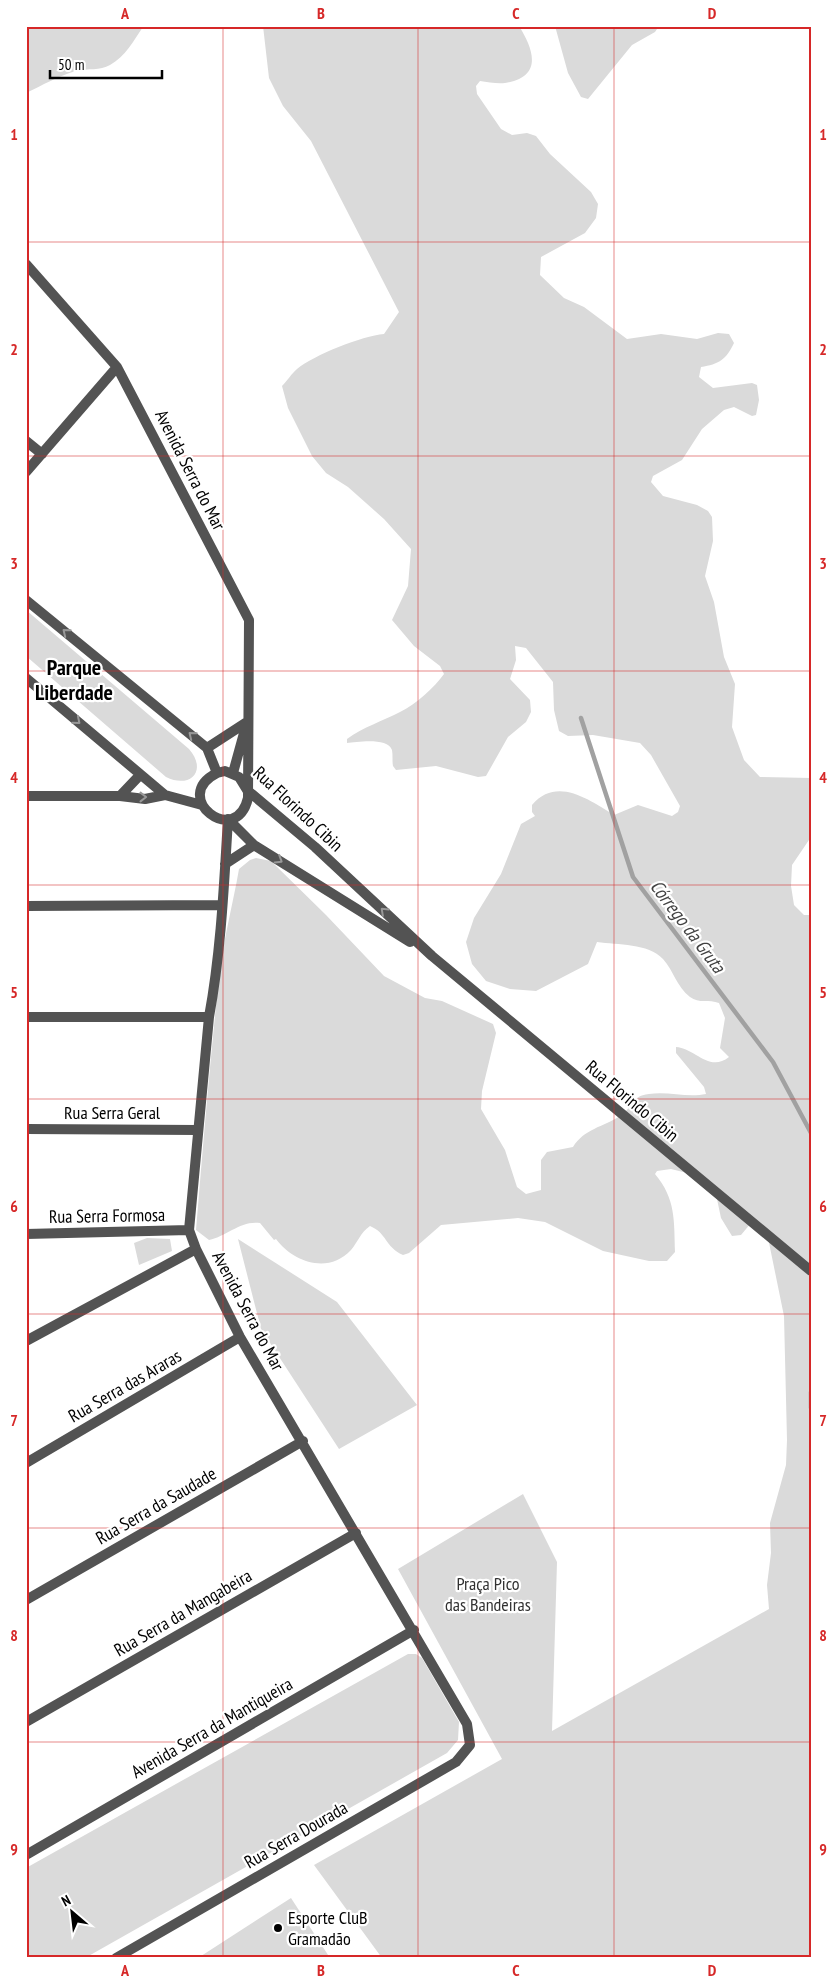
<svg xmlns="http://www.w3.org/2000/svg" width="837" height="1984" font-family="'PT Sans Narrow',sans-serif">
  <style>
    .green { fill: #dadada }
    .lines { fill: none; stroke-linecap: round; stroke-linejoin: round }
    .stream { stroke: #a1a1a1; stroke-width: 4.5 }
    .street { stroke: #535353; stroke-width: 10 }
    .oneway { stroke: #989898 }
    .grid { fill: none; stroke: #d62828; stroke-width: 1; stroke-opacity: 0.55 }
    .poi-dot { fill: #000; stroke: #fff; stroke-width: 2 }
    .labels { text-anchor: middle; stroke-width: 4.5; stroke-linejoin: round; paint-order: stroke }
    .street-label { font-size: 18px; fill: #000; stroke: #fff }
    .park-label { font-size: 18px; fill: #313131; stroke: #fff }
    .poi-label { font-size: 18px; fill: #000; stroke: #fff; text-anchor: start }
    .water-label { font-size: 19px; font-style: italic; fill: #424242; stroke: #fff }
    .district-label { font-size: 22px; font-weight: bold; fill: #000; stroke: #fff }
    .neatline { fill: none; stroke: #d62828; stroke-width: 2 }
    .grid-label { font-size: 16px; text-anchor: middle; font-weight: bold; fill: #d62828 }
  </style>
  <rect width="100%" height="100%" fill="#fff"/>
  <path class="green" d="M26 26H171L143 27C134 40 125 57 110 65 100 71 88 68 76 71 58 76 43 85 26 93Z
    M263 26H519C534 50 543 77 505 83 497 84 488 82 480 81L476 86 477 94 501 129 512 135 527 133 536 136 550 154 591 192 598 204 596 218 585 233 541 257 540 275 564 298 584 307 627 339 661 334 697 339 718 333 729 334 734 343C726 360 719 364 701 367L699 377 713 388 752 383 757 385 759 400 756 415 752 416 734 407 724 410 702 429 682 460 653 476 651 482 663 496 697 505 708 511 712 517 713 541 705 576 714 602 724 657 735 684 732 727 744 760 760 777 811 778V837L792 865 791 886 794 905 804 915H811V1958H382L314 1865 502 1759 398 1569 523 1494 557 1562 552 1731 769 1609 767 1585 771 1553 770 1523 786 1465 787 1440 784 1316 766 1228 751 1223 741 1235 732 1236 721 1218 717 1199 695 1175 671 1169 657 1171 655 1174C676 1199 674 1221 675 1252L667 1261H649L603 1251 545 1222 518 1218 441 1225 409 1253 403 1255C385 1247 387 1233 370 1226 360 1233 358 1242 351 1250 329 1274 294 1263 276 1239L274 1240 260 1223C241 1220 227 1236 209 1240L196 1230C203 1145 210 1061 219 977 223 941 233 904 239 869L250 860 256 858 271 861 326 915 384 976 425 998 442 1001 493 1024 496 1033 482 1091 481 1109 505 1150 517 1187 526 1194 541 1190V1160L547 1152 573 1147C584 1129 603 1127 620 1116 633 1108 630 1096 649 1094 668 1091 687 1098 706 1094L704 1087 676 1053V1047C695 1048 709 1073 729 1057L720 1048 725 1018 719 1003C709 999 699 1004 690 997 676 986 674 971 663 959 648 943 618 945 597 942L588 964 536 991 510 989 486 981 472 964 466 942 474 918 501 874 521 824 535 816 532 812V805C557 776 589 800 614 815L638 805 672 816 678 812 680 806 651 755 640 743 593 735 568 736 559 731 554 710 553 682 526 648 515 646 516 660 510 679 530 700 531 712 526 722 508 737 486 776 478 777 436 766 396 770 393 766C392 761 393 755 392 750 388 737 357 742 347 743V739C363 727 383 721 400 712 416 704 434 688 444 674L440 666 414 646 392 620 408 586 411 549 384 519 348 487 326 473 312 456 288 408 282 386C287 381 292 373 297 369 314 355 362 336 384 334L399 312 311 141 283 106 269 78Z
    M555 26H659L655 32 632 45 588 99 581 97 568 73Z
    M26 610 189 749C208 771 190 789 166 777L26 656Z
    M147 1238 170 1239 172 1251 139 1265 134 1243Z
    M238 1239 337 1302 417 1405 339 1449 261 1329Z
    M408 1654H416L422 1658 459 1722 458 1740 447 1753 85 1958H26V1868Z
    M291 1898 330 1958H198Z"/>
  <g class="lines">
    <path class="stream" d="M581 718 633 877 773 1062 811 1133
      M811 1392V1408"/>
    <path class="street" d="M26 264 117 367 249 620 248 798C236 849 169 797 217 773
      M26 441 42 454
      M26 472 117 367
      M26 600 207 748 217 773 225 771 239 777 247 790 315 847 432 956 811 1271
      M26 678 165 795 202 805
      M207 748 247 722
      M233 773 244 733
      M26 796H120L145 799 165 795
      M120 796 140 775
      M228 819 254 845 410 942
      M225 864 254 845
      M26 906 222 905
      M26 1017H209
      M26 1129 198 1130
      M26 1234 189 1230
      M26 1341 196 1249
      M26 1463 240 1337
      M26 1600 303 1441
      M26 1722 356 1533
      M26 1855 414 1630
      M116 1958 456 1762 470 1745 467 1724 240 1337 196 1249 189 1230 209 1017C221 952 224 885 228 819"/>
  </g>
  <defs><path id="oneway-chevron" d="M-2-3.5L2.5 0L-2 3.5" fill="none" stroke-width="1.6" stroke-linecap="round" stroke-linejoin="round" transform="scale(1.25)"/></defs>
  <g class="oneway">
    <use href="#oneway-chevron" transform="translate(66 632) rotate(-141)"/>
    <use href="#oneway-chevron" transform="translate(77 721) rotate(40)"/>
    <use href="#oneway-chevron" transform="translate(192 735) rotate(-141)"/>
    <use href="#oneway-chevron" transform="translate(143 797)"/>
    <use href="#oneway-chevron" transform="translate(279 860) rotate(32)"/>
    <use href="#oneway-chevron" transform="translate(384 911) rotate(-137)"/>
  </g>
  <path class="grid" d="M223 26V1958M418 26V1958M614 26V1958M26 242H811M26 456H811M26 671H811M26 885H811M26 1099H811M26 1314H811M26 1528H811M26 1742H811"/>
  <circle class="poi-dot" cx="278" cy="1928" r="5"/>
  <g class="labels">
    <g class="street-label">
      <text transform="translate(190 470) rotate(63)" y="6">Avenida Serra do Mar</text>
      <text transform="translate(298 809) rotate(43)" y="6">Rua Florindo Cibin</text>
      <text transform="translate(632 1101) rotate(40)" y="6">Rua Florindo Cibin</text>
      <text x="112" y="1119">Rua Serra Geral</text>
      <text transform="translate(107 1216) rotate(-1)" y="6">Rua Serra Formosa</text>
      <text transform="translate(248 1311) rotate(62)" y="6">Avenida Serra do Mar</text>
      <text transform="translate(125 1386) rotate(-30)" y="6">Rua Serra das Araras</text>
      <text transform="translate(156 1506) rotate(-30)" y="6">Rua Serra da Saudade</text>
      <text transform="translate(183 1613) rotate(-30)" y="6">Rua Serra da Mangabeira</text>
      <text transform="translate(212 1728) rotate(-30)" y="6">Avenida Serra da Mantiqueira</text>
      <text transform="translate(296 1835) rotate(-30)" y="6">Rua Serra Dourada</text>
    </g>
    <g class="park-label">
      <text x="488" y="1590">Praça Pico<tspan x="488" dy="21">das Bandeiras</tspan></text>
    </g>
    <g class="poi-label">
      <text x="288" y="1924">Esporte CluB<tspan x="288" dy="21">Gramadão</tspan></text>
    </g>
    <g class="water-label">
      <text transform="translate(688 926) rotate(53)" y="7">Córrego da Gruta</text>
    </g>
    <g class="district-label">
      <text x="74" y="675">Parque<tspan x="74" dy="25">Liberdade</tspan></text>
    </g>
  </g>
  <rect width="837" height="1984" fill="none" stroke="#ffffff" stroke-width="55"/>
  <g transform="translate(72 1912) rotate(332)" stroke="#ffffff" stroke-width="4" paint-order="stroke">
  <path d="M0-4L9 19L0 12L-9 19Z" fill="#000000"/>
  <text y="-8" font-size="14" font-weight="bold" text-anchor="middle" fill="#000000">N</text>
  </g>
  <path d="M50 70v8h112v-8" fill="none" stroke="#000000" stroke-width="2.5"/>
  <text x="58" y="70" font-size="15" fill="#000000" stroke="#ffffff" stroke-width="4" paint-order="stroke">50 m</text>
  <rect x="28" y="28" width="782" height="1928" class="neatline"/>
  <g class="grid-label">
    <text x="125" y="19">A</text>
    <text x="321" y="19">B</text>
    <text x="516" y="19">C</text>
    <text x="712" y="19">D</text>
    <text x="14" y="140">1</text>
    <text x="823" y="140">1</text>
    <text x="14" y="355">2</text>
    <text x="823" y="355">2</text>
    <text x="14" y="569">3</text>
    <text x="823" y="569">3</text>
    <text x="14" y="783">4</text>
    <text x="823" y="783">4</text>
    <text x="14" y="998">5</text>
    <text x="823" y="998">5</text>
    <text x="14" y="1212">6</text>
    <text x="823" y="1212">6</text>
    <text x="14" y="1426">7</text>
    <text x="823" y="1426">7</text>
    <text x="14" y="1641">8</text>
    <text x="823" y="1641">8</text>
    <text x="14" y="1855">9</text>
    <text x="823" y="1855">9</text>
    <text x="125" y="1976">A</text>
    <text x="321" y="1976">B</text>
    <text x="516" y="1976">C</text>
    <text x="712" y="1976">D</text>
  </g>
</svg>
